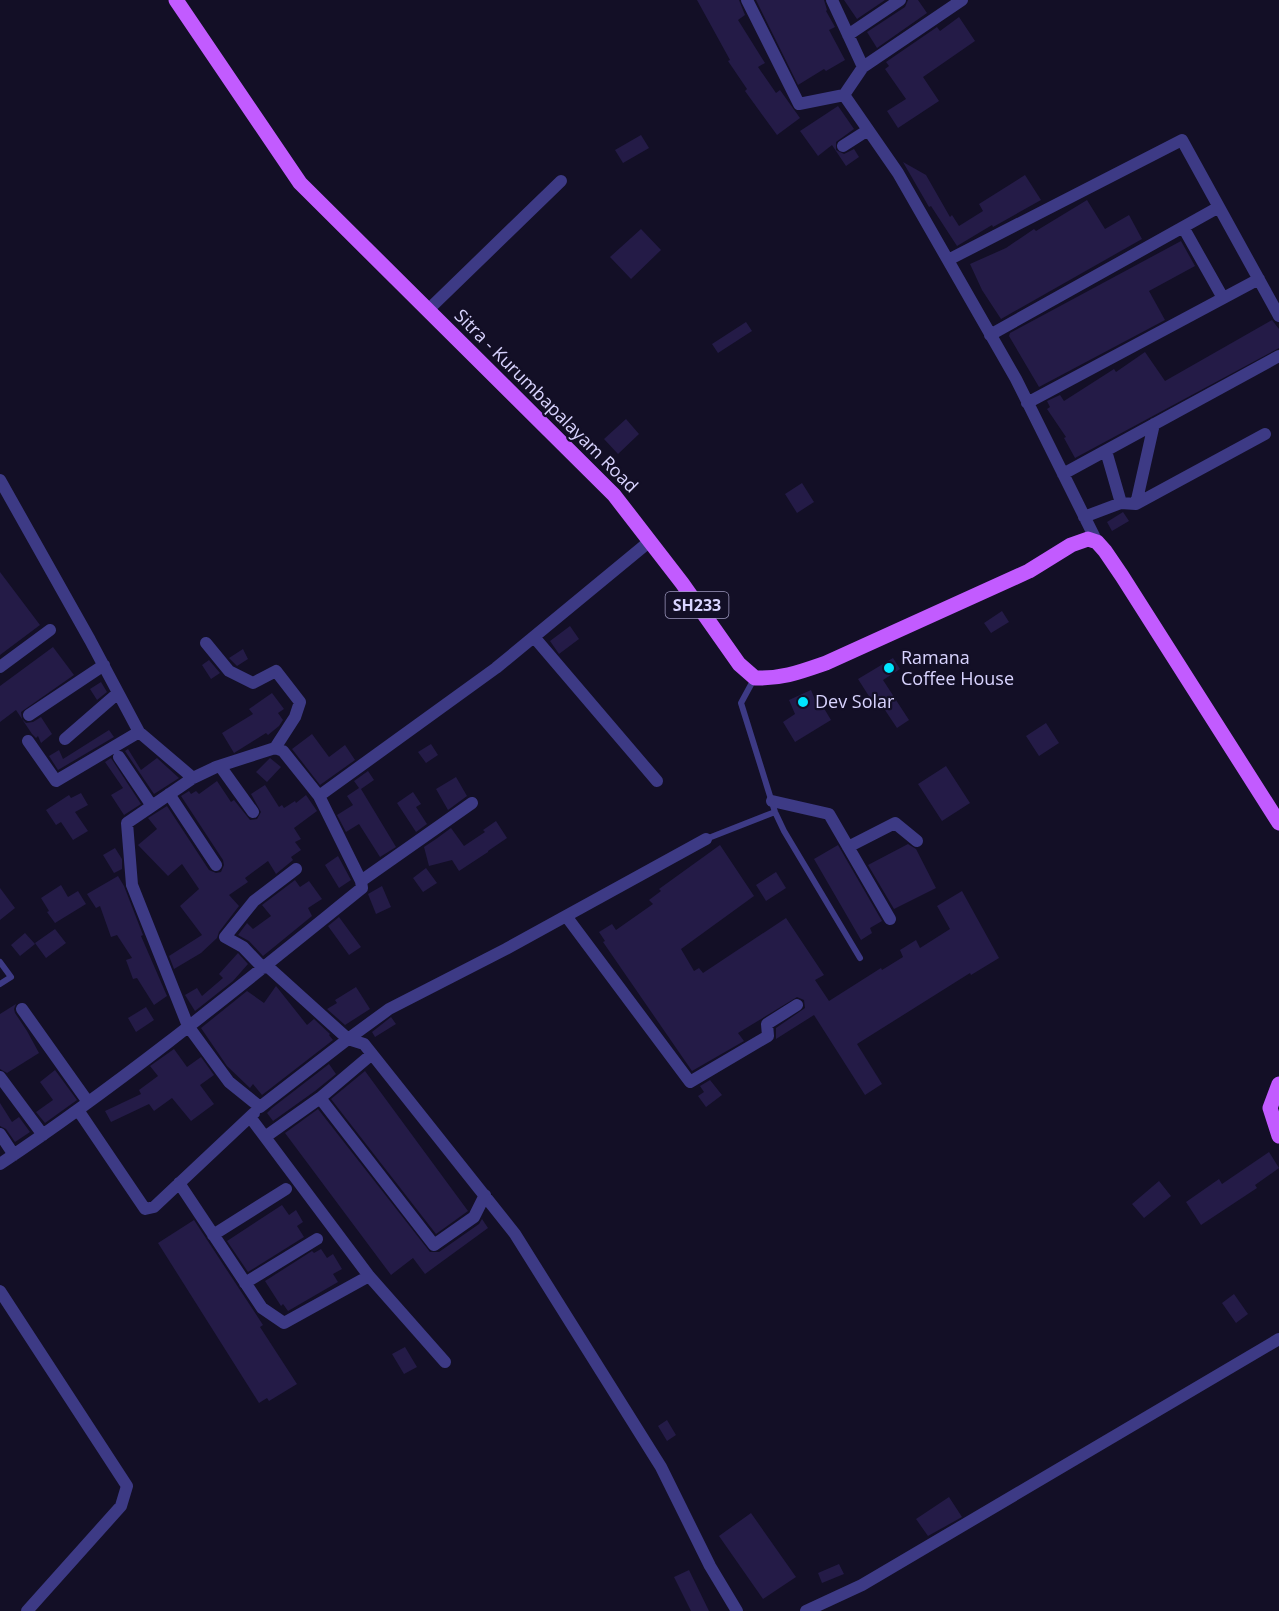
<svg xmlns="http://www.w3.org/2000/svg" width="1279" height="1611" font-family="'Open Sans',sans-serif">
  <style>
    .building { fill: #241b47 }
    .lines { fill: none; stroke-linecap: round; stroke-linejoin: round }
    .service { stroke: #3d3a85; stroke-width: 6 }
    .minor { stroke: #3d3a85; stroke-width: 12 }
    .primary { stroke: #c25bff; stroke-width: 15 }
    .poi-dot { fill: #00e5ff; stroke: #130f26; stroke-width: 2 }
    .labels { text-anchor: middle; stroke-width: 4.5; stroke-linejoin: round; paint-order: stroke }
    .shield { fill: #130f26; stroke: #9e99be; stroke-width: 1.5 }
    .shield-label { font-size: 16px; font-weight: bold; fill: #d9d4ff }
    .street-label { font-size: 18px; fill: #d9d4ff; stroke: #130f26 }
    .poi-label { font-size: 18px; fill: #d9d4ff; stroke: #130f26; text-anchor: start }
  </style>
  <rect width="100%" height="100%" fill="#130f26"/>
  <path class="building" d="M697 0H739L745 15 738 20 765 63 758 67 776 93 780 90 800 118 777 135 745 91 747 89 728 61 730 60Z
    M756 0H824L827 10 826 11 835 27 829 30 845 60 826 71 824 69 798 85Z
    M844 0H885L857 19Z
    M908 0H918L927 13 877 48 867 32 905 7Z
    M959 17 975 41 923 77 939 101 898 128 887 111 906 99 885 69 889 66 886 62 937 27 940 31Z
    M838 106 854 129 836 142V150L844 154 854 149 859 157 846 166 832 145 818 156 800 131Z
    M641 135 649 148 623 163 615 150Z
    M903 162 926 175 950 217 952 215 959 226 983 211 979 204 1025 175 1041 200 993 227 992 225 957 246 931 206 929 207Z
    M1087 200 1105 229 1129 215 1142 239 1001 319 982 290 970 264 1006 248 1034 229 1036 231Z
    M641 229 661 250 631 279 610 257Z
    M1181 241 1195 266 1149 291 1165 320 1039 387 1009 336 1010 333Z
    M1272 320 1279 329V348L1075 458 1064 438 1066 437 1047 409 1050 407 1047 401 1060 395 1064 401 1114 369 1116 372 1145 352 1165 381Z
    M746 322 752 331 718 353 712 344Z
    M626 419 639 434 618 454 604 439Z
    M802 483 814 502 797 513 785 494Z
    M1123 512 1129 521 1112 531 1107 522Z
    M0 572 40 625 0 655Z
    M1002 611 1009 622 991 633 984 623Z
    M570 626 579 639 559 654 550 641Z
    M53 647 74 675 21 712 22 719 26 723 33 722 41 717 52 734 41 743 38 736 36 738 32 734 16 710 0 722V686Z
    M243 649 248 659 237 666 229 658Z
    M893 658 900 669 883 680 909 720 897 728 877 698 872 701 858 679Z
    M209 660 220 673 211 679 202 665Z
    M101 682 107 692 97 700 90 689Z
    M811 690 816 702 819 700 831 720 795 742 783 722 795 714 789 700Z
    M272 693 284 709 278 713 283 720 279 726 268 735 266 733 234 753 222 733 253 714 249 709Z
    M1046 723 1059 743 1039 756 1026 736Z
    M109 730 114 737 58 770 49 756 59 750 63 759Z
    M312 734 329 757 345 745 355 760 320 785 292 749Z
    M431 744 438 755 426 763 418 752Z
    M128 749 141 770 157 758 179 778 154 794 125 751Z
    M111 758 141 804 124 815 111 795 123 788 105 762Z
    M270 758 281 767 267 782 256 772Z
    M946 766 970 803 942 821 918 784Z
    M368 771 374 780 361 789 396 847 380 857 359 824 346 832 337 815 353 805 347 796 359 788 354 781Z
    M456 777 467 796 448 810 436 789Z
    M217 781 231 802 234 800 250 820 257 819 261 812 251 794 265 785 279 807 282 805 284 808 295 801 296 803 306 795 317 811 294 828 301 839 295 842 301 850 291 857 293 860 276 874 268 861 245 878 248 882 229 895 239 906 219 932 217 938 201 953 174 969 169 956 202 935 180 906 199 889 182 864 168 876 138 845 157 829 148 818 167 806 209 870 216 873 221 872 224 865 223 860 181 796 189 791 191 794 196 791 199 794Z
    M413 792 421 804 416 807 427 824 416 832 397 803Z
    M81 793 88 805 75 812 88 831 73 840 61 822 56 825 46 810 69 795 71 798Z
    M496 821 507 838 488 851V852L459 871 452 860 429 866 424 847 436 839 451 828 464 846 485 832 483 830Z
    M908 844 916 849 936 888 894 909 868 865Z
    M720 845 754 896 681 949 694 971 699 968 703 973 786 918 824 975 815 980 829 1001 881 968 882 970 903 957 900 950 916 940 920 948 950 929 937 906 962 891 999 958 971 975 970 973 857 1044 882 1084 865 1095 814 1015 776 1039V1028L805 1008 804 1000 797 997 738 1033 744 1041 692 1071 603 942 605 941 599 932 612 924 616 930 653 904 649 900 661 891 659 889Z
    M838 845 882 921 870 928 872 933 861 940 814 859Z
    M115 848 122 859V869L114 873 103 855Z
    M338 856 351 880 339 888 325 865Z
    M426 868 437 883 423 892 413 878Z
    M776 872 786 888 766 901 756 885Z
    M118 876 124 886 143 935 141 936 167 996 154 1005 137 978 133 979 126 960 132 958 117 935 111 937 100 906 96 908 87 894Z
    M295 880 300 887 309 881 322 899 308 908 312 916 263 956 249 941 238 935 247 923 253 929 271 916 262 905Z
    M61 885 68 897 78 891 86 904 55 923 47 912 49 911 41 898Z
    M382 886 391 907 376 914 368 894Z
    M0 888 15 908 0 920Z
    M339 917 361 947 349 955 328 926Z
    M55 929 66 943 46 958 35 943Z
    M25 933 35 944 20 956 11 945Z
    M238 953 248 964 233 981 195 1011 185 995 197 988 202 996 223 978 219 974Z
    M276 986 307 1025 314 1019 330 1034 329 1035 333 1040 262 1095 253 1084 250 1088 227 1066 201 1028 247 991 264 1003Z
    M356 987 370 1009 345 1025 327 1009 337 1003 335 1000Z
    M16 1004 14 1009 15 1013 27 1031 39 1053 7 1073 0 1069V1014Z
    M146 1007 154 1020 136 1032 128 1018Z
    M391 1017 396 1024 375 1037 372 1032Z
    M174 1049 187 1067 201 1057 214 1075 200 1085 214 1104 191 1121 172 1098 154 1111 149 1104 111 1122 105 1111 141 1094 139 1090 158 1076 150 1066Z
    M329 1064 336 1074 315 1091 273 1121 267 1113 272 1108Z
    M55 1070 77 1100 45 1123 36 1112 53 1100 40 1082Z
    M365 1071 468 1211 436 1234 331 1099Z
    M710 1080 722 1095 706 1107 698 1096 704 1092 700 1086Z
    M0 1103 12 1122 19 1117 30 1132 15 1142 6 1129 0 1126Z
    M318 1109 430 1252H439L479 1224 482 1219 488 1228 425 1274 413 1258 391 1275 285 1133Z
    M1269 1152 1279 1168 1255 1185 1257 1188 1201 1225 1186 1202 1219 1179 1222 1184Z
    M1159 1181 1171 1196 1144 1218 1132 1204Z
    M282 1205 289 1215 296 1210 303 1222 297 1226 304 1237 248 1272 227 1241Z
    M194 1220 263 1325 260 1327 297 1384 269 1401 267 1398 259 1403 158 1243Z
    M321 1249 327 1258 333 1254 342 1269 333 1274 338 1282 288 1311 283 1304 281 1306 265 1281 312 1251 314 1253Z
    M1234 1294 1248 1314 1236 1323 1222 1303Z
    M405 1347 417 1367 404 1374 392 1354Z
    M667 1420 676 1435 667 1441 658 1426Z
    M949 1497 962 1517 928 1536 916 1519Z
    M751 1513 796 1577 763 1599 719 1536Z
    M839 1564 844 1574 822 1583 818 1573Z
    M689 1570 709 1611H691L674 1577Z"/>
  <g class="lines">
    <path class="service" d="M754 679 741 703 775 812 784 831 860 958
      M706 839 775 812
      M0 962 11 977 0 984"/>
    <path class="minor" d="M747 0 799 104 844 95 898 173 1016 379 1097 542
      M832 0 863 67 844 95
      M848 35 900 0
      M863 67 962 0
      M843 146 868 130
      M1183 227 1223 298
      M948 260 1182 140 1279 316
      M428 310 561 181
      M990 335 1219 207
      M1027 403 1259 279
      M1106 451 1121 503
      M1063 474 1279 356
      M0 480 90 640 139 732 193 778
      M1136 504 1154 424
      M1084 517 1121 503 1136 504 1265 434
      M534 637 657 781
      M206 643 229 671 253 683 276 671 300 702 295 717 275 748
      M0 667 50 630
      M29 715 104 665
      M65 739 118 693
      M28 741 56 781 139 732
      M119 757 152 806
      M220 766 253 812
      M169 794 216 865
      M319 796 283 751 275 748 216 767 193 778 127 823 132 885 188 1026 229 1082 260 1107 348 1039 364 1044 515 1234 661 1467 710 1566 737 1611
      M772 801 829 814 890 919
      M848 847 895 823 917 841
      M361 881 472 803
      M566 916 690 1082 768 1036 767 1024 797 1005
      M266 965 348 1039 389 1009 506 949 706 839
      M263 968 243 947 225 937 254 901 296 869
      M22 1009 88 1102
      M0 1077 43 1135
      M320 1098 434 1245 474 1217 485 1195
      M78 1110 145 1209 154 1207 254 1113
      M250 1117 369 1276 445 1362
      M0 1134 14 1155
      M265 1137 320 1098 372 1054
      M0 1164C126 1080 244 983 362 888L361 881 319 796 496 668 650 541
      M179 1183 262 1308 284 1323 369 1276
      M213 1235 286 1189
      M245 1283 317 1239
      M0 1291 127 1486 121 1506 27 1611
      M806 1611 862 1585 1279 1339"/>
    <path class="primary" d="M176 0 300 183 614 495 682 583 739 664 755 678C782 679 800 672 826 663L1029 571 1071 545 1088 539 1097 542 1105 551 1122 576 1279 823
      M1279 1084 1270 1108 1279 1136"/>
  </g>
  <g class="poi-dot">
    <circle cx="889" cy="668" r="6"/>
    <circle cx="803" cy="702" r="6"/>
  </g>
  <g class="labels">
    <rect class="shield" x="665.5" y="592" width="63" height="26" rx="4.5"/>
    <g class="shield-label">
      <text x="697" y="611">SH233</text>
    </g>
    <g class="street-label">
      <text transform="translate(546 401) rotate(45)" y="6">Sitra - Kurumbapalayam Road</text>
    </g>
    <g class="poi-label">
      <text x="901" y="664">Ramana<tspan x="901" dy="21">Coffee House</tspan></text>
      <text x="815" y="708">Dev Solar</text>
    </g>
  </g>
</svg>
